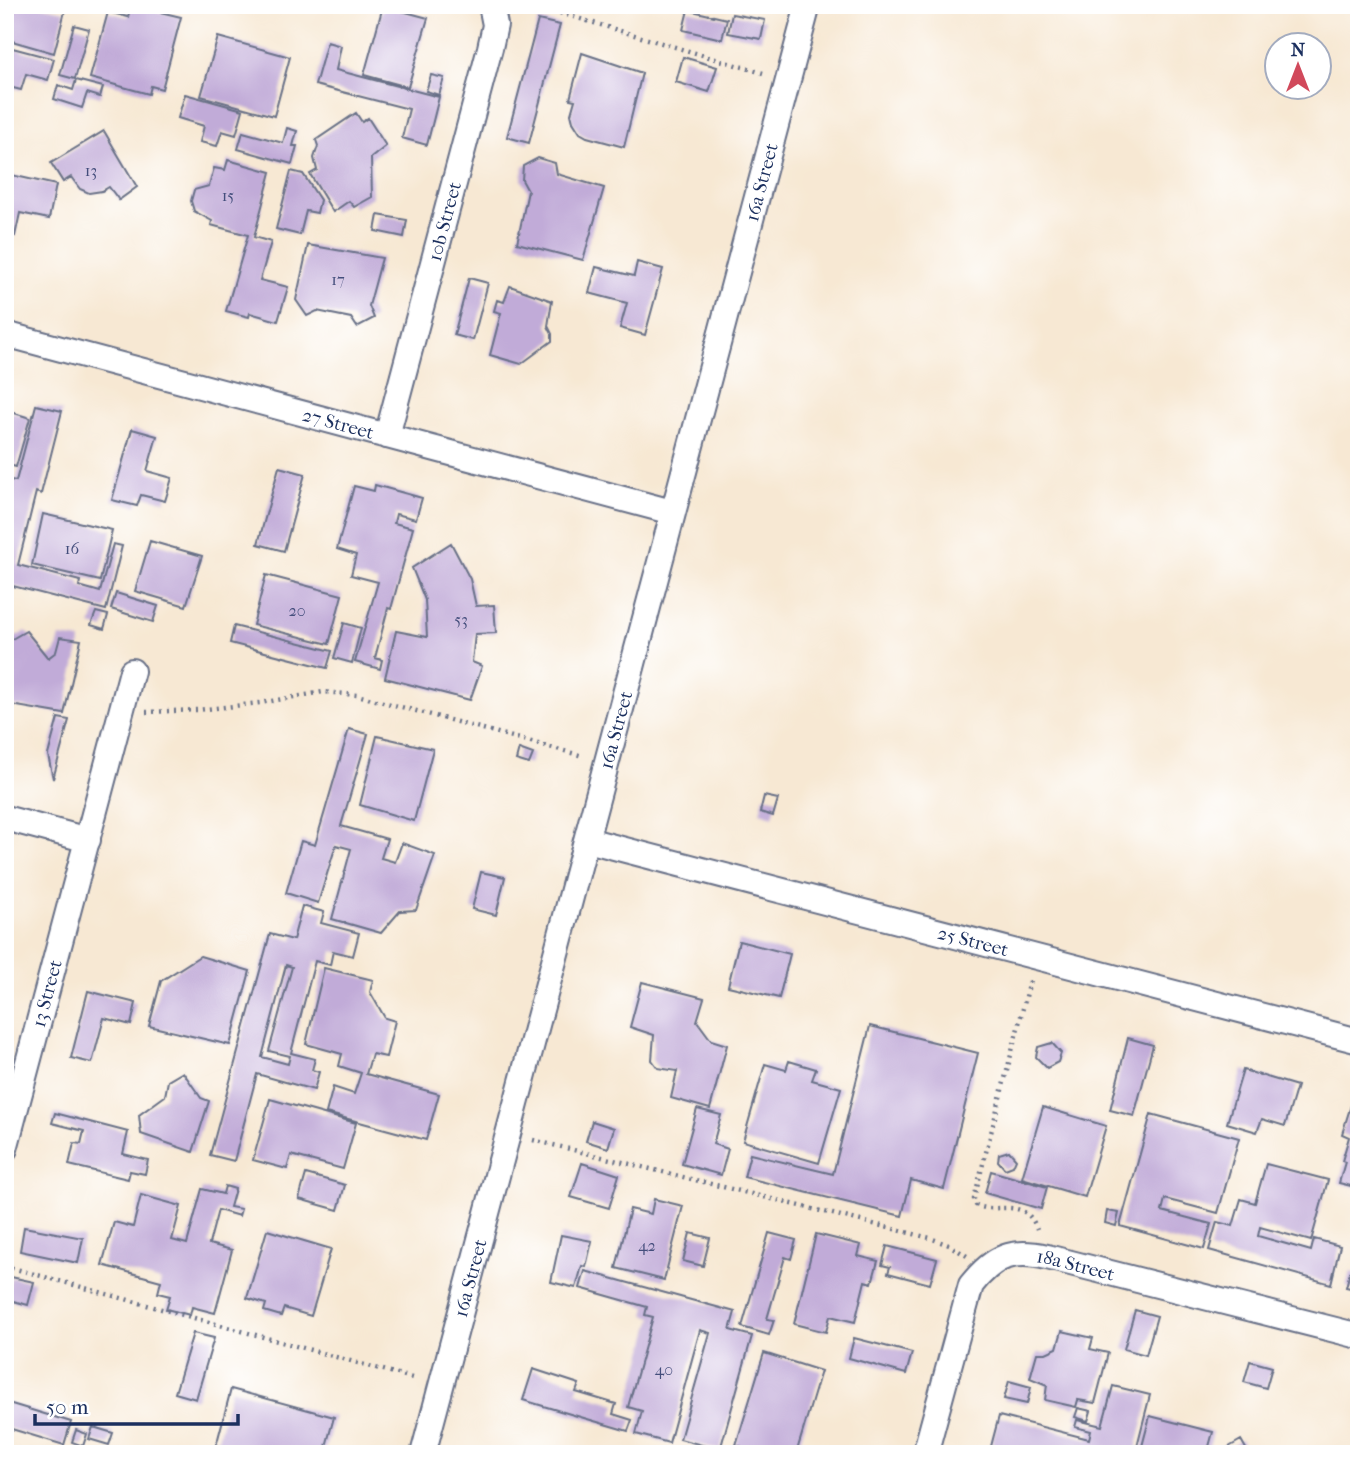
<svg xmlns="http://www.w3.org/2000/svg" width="1364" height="1459" font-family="'IM FELL French Canon',serif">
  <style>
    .building { fill: #c1abd8; fill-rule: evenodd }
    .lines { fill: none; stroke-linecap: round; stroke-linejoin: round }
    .minor-casing { stroke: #687087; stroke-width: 28 }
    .path { stroke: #687087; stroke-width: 4.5; stroke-dasharray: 2 5; stroke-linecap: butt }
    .minor { stroke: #fff; stroke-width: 24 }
    .labels { text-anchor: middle; stroke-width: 5; stroke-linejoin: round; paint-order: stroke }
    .number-label { font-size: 16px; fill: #444e7c }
    .street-label { font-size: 19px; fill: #1b2f5e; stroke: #fff }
  </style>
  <rect width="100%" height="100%" fill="#fff"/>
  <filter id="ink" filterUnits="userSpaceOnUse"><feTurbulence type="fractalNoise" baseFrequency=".0143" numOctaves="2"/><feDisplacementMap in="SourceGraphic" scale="14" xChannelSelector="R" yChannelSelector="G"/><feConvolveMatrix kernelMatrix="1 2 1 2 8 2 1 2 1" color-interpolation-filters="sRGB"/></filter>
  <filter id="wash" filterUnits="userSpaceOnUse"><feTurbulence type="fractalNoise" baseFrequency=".00686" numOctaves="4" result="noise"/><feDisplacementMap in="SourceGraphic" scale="28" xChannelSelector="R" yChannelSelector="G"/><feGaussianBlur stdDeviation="1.57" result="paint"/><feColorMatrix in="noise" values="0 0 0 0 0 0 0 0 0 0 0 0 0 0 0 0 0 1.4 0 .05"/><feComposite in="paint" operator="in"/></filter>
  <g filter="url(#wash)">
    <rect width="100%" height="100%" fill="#f7e8d3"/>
    <g id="blocks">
      <path class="building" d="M5 5H36L65 11 54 53 5 39Z
        M131 5 181 17 162 89 151 86 149 94 90 78 108 12 128 17Z
        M383 6 428 18 408 87 364 75Z
        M688 10 727 19 722 39 683 30Z
        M732 14 765 20 761 39 728 33Z
        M538 20 560 25 529 143 507 137Z
        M74 25 89 29 75 79 60 75Z
        M218 37 290 57 274 116 201 96Z
        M327 42 341 46 336 70 439 97 427 145 402 138 409 109 315 85Z
        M5 46 54 59 48 80 26 74 21 90 5 86Z
        M582 53 642 73 624 147 587 137 580 133 573 122 571 114 575 100 570 99Z
        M683 57 717 67 709 92 676 82Z
        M431 75 444 78 439 95 426 91Z
        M76 80 103 87 100 97 87 93 82 108 54 99 58 85 73 90Z
        M185 94 243 110 236 135 222 131 217 146 200 142 204 126 178 118Z
        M356 113 362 122 368 118 386 146 371 158 372 197 354 207 349 201 333 212 310 174 317 170 314 158 318 146 316 140Z
        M287 128 297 131 293 146H297L292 164 238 149 243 132 283 143Z
        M104 131 137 187 119 200 109 187 102 191 89 193 80 189 71 177 63 182 51 163Z
        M538 158 555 163 557 174 604 188 583 260 517 243 528 191 522 180 523 166Z
        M228 160 271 172 254 237 271 242 260 280 288 287 278 321 250 313 249 317 226 311 248 235 211 225 212 221 194 211 191 201 194 190 209 186 214 168 225 170Z
        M291 171 303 174 320 200 317 213 306 211 300 235 276 229Z
        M7 174 56 185 49 219 20 213 15 236 5 234Z
        M378 215 407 220 404 237 375 231Z
        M308 245 382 258 369 306 374 318 357 327 351 318 317 311 307 316 296 300Z
        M637 262 663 269 645 335 620 328 627 303 589 293 596 267 634 276Z
        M469 278 488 283 473 340 454 335Z
        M510 286 552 301 548 326 552 334V341L521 364 490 355 501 313 494 311 497 300 504 302Z
        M36 405 62 411 41 494 36 492 18 565 80 581 79 586 100 592 113 544 122 546 106 610 5 584V479L16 481Z
        M11 412 30 418 16 467 5 464V432Z
        M132 429 157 436 147 471 172 478 165 501 141 495 137 506 112 500Z
        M279 467 305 474 284 551 258 544Z
        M375 485 422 498 416 519 396 514 394 523 413 528 391 609 388 608 375 658 382 660 380 669 355 662 378 582 351 575 356 555 337 549 354 486 374 491Z
        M43 514 112 530 100 581 32 565Z
        M150 541 202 556 186 606 135 591Z
        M451 543 470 579 476 606 494 605 496 633 475 634 472 662 482 666 470 700 385 678 396 631 427 637 425 600 412 568Z
        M266 575 342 595 329 644 253 625Z
        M116 593 158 606 153 622 111 609Z
        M96 612 108 615 104 629 91 625Z
        M344 623 361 628 352 663 334 658Z
        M234 626 332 651 327 668 230 643Z
        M26 631 48 658 56 652 60 637 81 640 64 714 5 704V643Z
        M58 718 69 720 53 779 48 755Z
        M349 729 368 734 341 826 387 839 381 858 395 862 402 843 435 855 416 910 400 911 381 933 332 919 351 849 336 845 318 903 286 893 301 841 315 845Z
        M377 736 433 749 414 821 360 805Z
        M519 749 533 754 529 764 516 760Z
        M764 796 778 799 773 816 760 812Z
        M481 872 505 877 496 915 472 909Z
        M302 906 324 912 321 923 359 933 353 956 333 951 330 965 315 961 291 1053 315 1059 312 1070 319 1072 314 1090 257 1074 234 1161 210 1155 270 934 293 940ZM286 965 292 967 269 1051 290 1056 288 1064 262 1057Z
        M739 941 790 954 779 998 728 986Z
        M200 956 250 971 230 1045 149 1026 161 981Z
        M324 968 373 980 370 992 385 1018 395 1021 386 1057 372 1054 366 1074 439 1094 426 1140 326 1113 333 1087 354 1094 361 1073 339 1066 342 1054 306 1044Z
        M642 982 704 998 697 1021 711 1040 727 1045 710 1109 671 1098 677 1071 658 1068 652 1060 654 1035 630 1027Z
        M88 991 136 1003 131 1025 104 1018 92 1063 71 1058Z
        M870 1026 978 1053 944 1189 911 1180 902 1216 744 1177 750 1154 833 1174Z
        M1128 1038 1153 1045 1134 1116 1110 1110Z
        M1052 1043 1061 1053 1058 1062 1047 1068 1036 1057 1038 1047Z
        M789 1061 816 1069 812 1080 841 1088 819 1163 743 1141 765 1064 786 1070Z
        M1243 1070 1297 1086 1285 1126 1262 1119 1257 1132 1227 1123Z
        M183 1072 201 1098 209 1101 193 1152 141 1134 139 1115 165 1096 168 1081Z
        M270 1099 356 1123 343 1169 291 1155 287 1169 253 1160Z
        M1352 1102 1359 1104V1188L1339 1183 1345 1162 1342 1161 1349 1137 1342 1134Z
        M1043 1107 1106 1126 1085 1197 1022 1178Z
        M697 1109 721 1115 713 1144 728 1149 721 1175 682 1164Z
        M55 1113 128 1132 123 1154 148 1160 145 1174 130 1171 128 1179 69 1165 74 1143 81 1144 84 1131 52 1123Z
        M1151 1114 1239 1138 1218 1213 1165 1199 1162 1211 1211 1224 1204 1249 1120 1226Z
        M592 1121 614 1128 608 1148 586 1141Z
        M1009 1151 1016 1159 1013 1166 1005 1169 998 1161 999 1154Z
        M582 1163 619 1175 609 1208 571 1197Z
        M1266 1164 1328 1180 1311 1241 1260 1227 1258 1236 1311 1251 1314 1239 1340 1246 1331 1284 1209 1250 1217 1222 1233 1226 1241 1199 1255 1203Z
        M991 1171 1047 1187 1041 1209 985 1193Z
        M306 1174 345 1185 338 1210 299 1199Z
        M225 1186 235 1189 230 1207 241 1209 239 1216 218 1210 209 1244 232 1250 215 1313 192 1307 190 1315 166 1309 170 1296 158 1293 161 1281 102 1265 114 1222 133 1227 141 1195 181 1206 172 1240 187 1244 202 1189 223 1194Z
        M654 1199 683 1206 664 1280 616 1268 630 1209 651 1214Z
        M1107 1211 1119 1213 1116 1226 1105 1223Z
        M24 1227 83 1238 78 1263 20 1251Z
        M267 1230 331 1249 311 1316 284 1308 281 1316 264 1311 266 1304 247 1298Z
        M690 1233 710 1238 703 1266 683 1261Z
        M769 1233 796 1240 791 1259 785 1257 767 1319 774 1320 769 1335 742 1327Z
        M816 1234 861 1245 858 1256 878 1261 872 1283 865 1281 855 1322 830 1316 826 1332 794 1324Z
        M561 1235 592 1241 586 1267 582 1266 576 1288 551 1282Z
        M887 1246 937 1259 930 1284 888 1273 890 1267 882 1265Z
        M585 1271 735 1312 730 1330 752 1336 720 1450 680 1439 710 1333 700 1330 669 1443 636 1434 642 1411 628 1407 653 1317 645 1315 647 1307 580 1288Z
        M1350 1272 1359 1274V1290L1346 1287Z
        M11 1277 34 1282 28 1305 6 1299Z
        M1135 1310 1157 1316 1146 1355 1124 1349Z
        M1062 1331 1093 1338 1090 1349 1108 1353 1095 1403 1078 1400 1076 1407 1045 1400 1047 1385 1030 1378 1037 1353H1046L1057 1348Z
        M193 1333 214 1338 196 1399 175 1393Z
        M854 1338 912 1353 906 1374 849 1358Z
        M764 1353 821 1371 796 1454H764L736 1445Z
        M1250 1361 1272 1367 1266 1388 1244 1382Z
        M533 1369 579 1384 576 1392 616 1404 613 1414 632 1420 628 1431 523 1400Z
        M1009 1381 1031 1387 1027 1404 1004 1399Z
        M1113 1386 1150 1395 1135 1454H989L999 1416 1089 1439 1091 1431 1075 1427 1077 1420 1102 1426Z
        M231 1389 334 1417 324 1454H214Z
        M5 1402 71 1422 64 1445 5 1427Z
        M1078 1408 1091 1411 1088 1421 1075 1417Z
        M1150 1416 1213 1432 1207 1454H1140Z
        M93 1427 113 1433 109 1445 89 1439Z
        M76 1430 87 1434 83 1446 72 1442Z
        M1241 1440 1249 1454H1234L1229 1447Z"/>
    </g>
  </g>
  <g filter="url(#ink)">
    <use href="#blocks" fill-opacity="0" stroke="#687087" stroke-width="2"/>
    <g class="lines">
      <g class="minor-casing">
        <g id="minor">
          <path id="s1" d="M5 334 672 512"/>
          <path id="s2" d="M387 436 490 48 495 25 491 5"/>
          <path d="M5 818 88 840"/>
          <path id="s3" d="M587 840 1359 1041"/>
          <path id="s4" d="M5 1149 132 671"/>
          <path id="s5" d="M423 1454 808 5"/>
          <path id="s6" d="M925 1454 971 1285C994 1256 1012 1249 1047 1257L1359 1336"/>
        </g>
      </g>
      <path class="path" d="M533 5 763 73
        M146 712 198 710 260 703 323 692 357 695 583 756
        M1030 981 974 1199 976 1205C996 1215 1024 1195 1037 1229
        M533 1140 930 1238 949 1245 967 1256
        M5 1266 416 1379"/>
      <use href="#minor" class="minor"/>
    </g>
  </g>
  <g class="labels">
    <g class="number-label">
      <text x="91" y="176">13</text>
      <text x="228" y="201">15</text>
      <text x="338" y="285">17</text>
      <text x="72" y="554">16</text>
      <text x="297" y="616">20</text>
      <text x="461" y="625">53</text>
      <text x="647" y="1251">42</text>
      <text x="664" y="1375">40</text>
    </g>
    <g class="street-label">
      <text dy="7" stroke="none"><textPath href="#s5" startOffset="1316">16a Street</textPath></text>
      <text dy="7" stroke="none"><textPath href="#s2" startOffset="222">10b Street</textPath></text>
      <text dy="7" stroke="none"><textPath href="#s1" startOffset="345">27 Street</textPath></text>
      <text dy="7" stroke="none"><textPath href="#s5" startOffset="749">16a Street</textPath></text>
      <text dy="7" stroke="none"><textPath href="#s3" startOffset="399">25 Street</textPath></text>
      <text dy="7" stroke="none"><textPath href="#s4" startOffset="161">13 Street</textPath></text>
      <text dy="7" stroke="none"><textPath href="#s6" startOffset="292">18a Street</textPath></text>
      <text dy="7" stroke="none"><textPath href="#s5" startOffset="182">16a Street</textPath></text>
    </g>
  </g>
  <rect width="1364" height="1459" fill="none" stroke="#fff" stroke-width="28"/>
  <g transform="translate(1298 66)"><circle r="33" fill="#ffffff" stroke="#a4acbf" stroke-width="2"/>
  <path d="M0-5L12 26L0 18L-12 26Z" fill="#d1495b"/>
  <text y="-10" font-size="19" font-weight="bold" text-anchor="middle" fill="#1b2f5e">N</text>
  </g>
  <path d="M35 1414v10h203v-10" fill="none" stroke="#1b2f5e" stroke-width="3.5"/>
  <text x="46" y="1414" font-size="21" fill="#1b2f5e" stroke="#ffffff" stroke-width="5" paint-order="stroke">50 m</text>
</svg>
